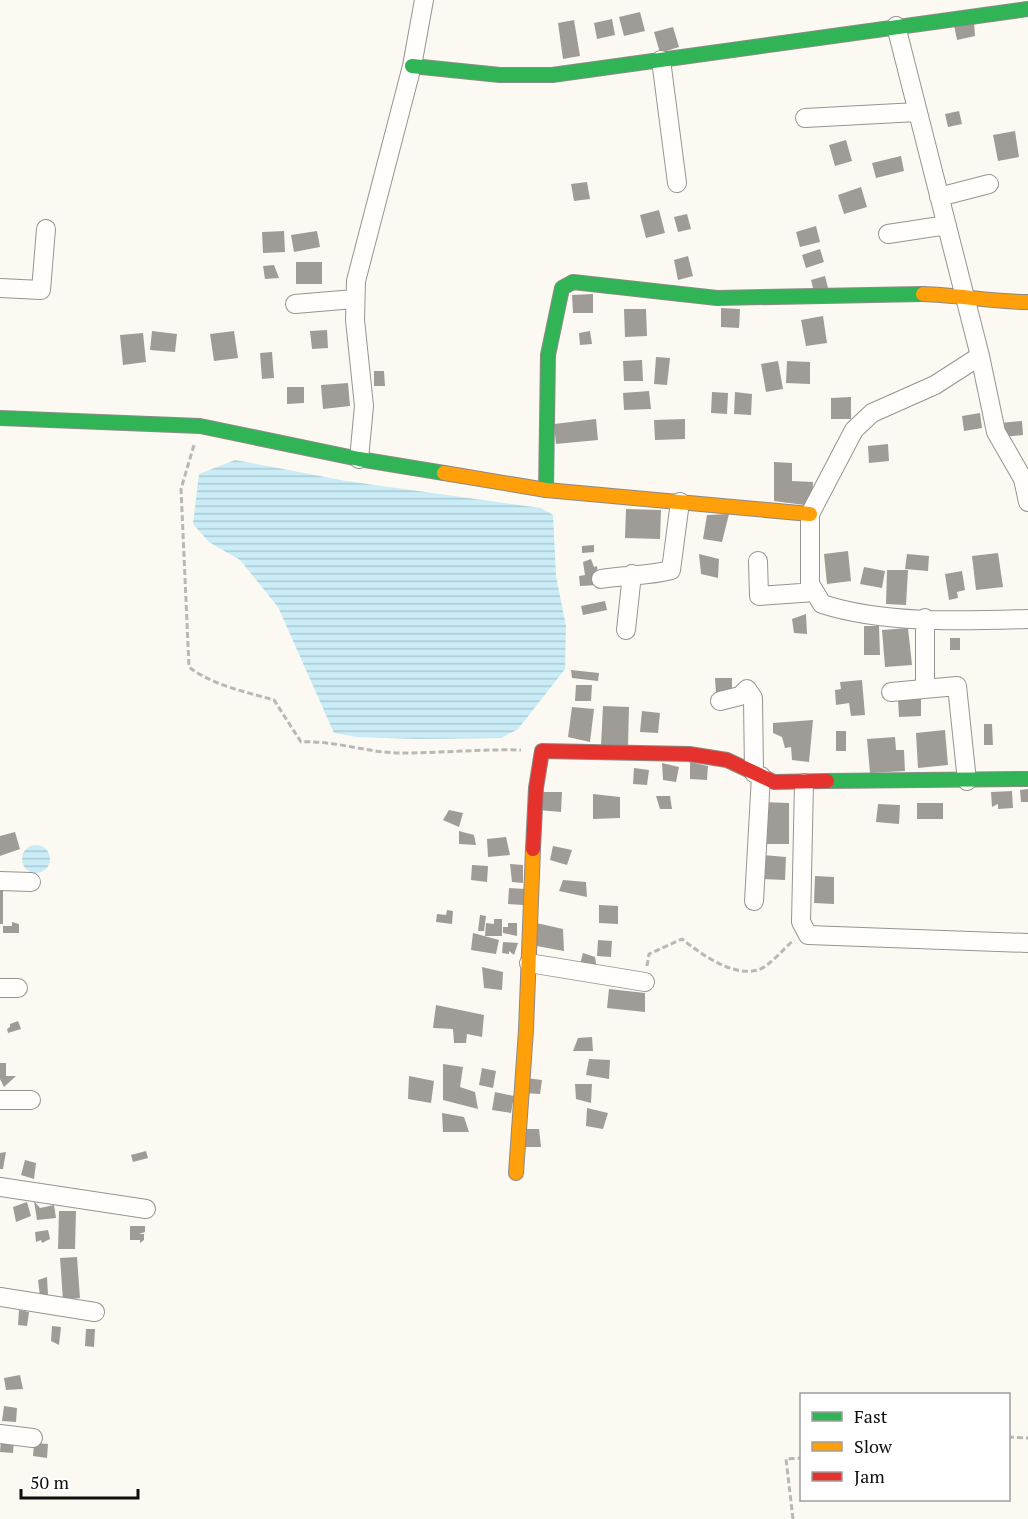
<svg xmlns="http://www.w3.org/2000/svg" width="1028" height="1519" font-family="'PT Serif',serif">
  <style>
    .water { fill: url(#water-rules) }
    .building { fill: #9f9c98 }
    .lines { fill: none; stroke-linecap: round; stroke-linejoin: round }
    .street-casing { stroke: #959491; stroke-width: 20 }
    .fast-casing { stroke: #8c8a87; stroke-width: 16 }
    .slow-casing { stroke: #8c8a87; stroke-width: 16 }
    .jam-casing { stroke: #8c8a87; stroke-width: 16 }
    .path { stroke: #b8b8b6; stroke-width: 3; stroke-dasharray: 6 3; stroke-linecap: butt }
    .street { stroke: #fffefd; stroke-width: 18 }
    .fast { stroke: #30b455; stroke-width: 14 }
    .slow { stroke: #ff9f0a; stroke-width: 14 }
    .jam { stroke: #e5322d; stroke-width: 14 }
  </style>
  <defs>
    <pattern id="water-rules" width="6" height="5" patternUnits="userSpaceOnUse" patternTransform="scale(1.5)"><rect width="6" height="5" fill="#c9ecf6"/><path d="M0 2.5h6" fill="none" stroke="#abc9d2"/></pattern>
  </defs>
  <rect width="100%" height="100%" fill="#fcf9f2"/>
  <path class="water" d="M235 460 346 481 541 508 553 515 556 576 566 626 565 669 518 729 501 738 417 739 357 737 334 733 278 607 240 560 209 542 193 524 199 474Z
    M22 859a14 14 0 1 1 28 0a14 14 0 1 1-28 0Z"/>
  <path class="building" d="M640 12 645 31 624 36 619 17Z
    M612 19 615 35 597 39 594 23Z
    M574 20 580 56 563 59 558 23Z
    M974 22 975 36 957 40 954 25Z
    M673 27 679 47 660 53 654 32Z
    M959 111 962 124 948 127 945 114Z
    M1015 131 1019 157 998 161 993 135Z
    M846 140 852 161 835 166 829 145Z
    M901 156 904 171 876 178 872 163Z
    M587 182 590 199 574 201 571 184Z
    M861 187 867 207 844 214 838 195Z
    M659 210 665 233 646 238 640 215Z
    M687 214 691 229 678 232 674 217Z
    M816 226 820 242 800 247 796 232Z
    M284 231 285 252 263 253 262 232Z
    M317 231 320 247 294 252 291 235Z
    M820 249 824 262 806 268 802 255Z
    M688 256 693 276 678 280 674 260Z
    M296 262H322V284H296Z
    M274 265 279 278 265 279 263 266Z
    M825 276 828 288 814 292 811 280Z
    M593 294V313H573L572 295Z
    M721 308 740 309 739 328 721 327Z
    M624 309H646L647 336 625 337Z
    M823 316 827 343 806 346 801 320Z
    M327 330 328 348 312 349 310 331Z
    M152 331 177 334 175 352 150 350Z
    M234 331 238 358 214 361 210 334Z
    M590 331 592 344 580 345 579 333Z
    M143 333 146 362 123 365 120 335Z
    M272 352 274 378 262 379 260 353Z
    M656 357 670 358 667 385 654 384Z
    M642 360 643 381H624L623 361Z
    M778 361 783 389 766 392 761 364Z
    M787 361 810 362V384L786 383Z
    M374 371H384L385 386H374Z
    M348 383 350 406 323 409 321 385Z
    M287 387H304V403L287 404Z
    M649 391 651 409 624 410 623 393Z
    M712 392 728 393 727 414 711 413Z
    M735 392 752 394 751 415 734 414Z
    M851 397V419H831V398Z
    M980 413 982 428 964 431 962 416Z
    M596 419 598 440 556 444 554 424Z
    M685 419V439L655 440 654 420Z
    M1022 421 1023 435 1001 437 1000 423Z
    M888 444 889 461 869 463 868 446Z
    M774 462 792 463V481L813 482 812 506 774 501Z
    M626 509 661 510 660 539 625 538Z
    M729 514 722 542 703 539 707 515Z
    M594 545V552L582 553V546Z
    M848 551 851 581 827 584 824 554Z
    M998 553 1003 587 976 590 972 556Z
    M699 554 719 559 718 578 701 574Z
    M907 554 929 556 928 571 905 569Z
    M591 559 594 567 597 566 599 585 580 586 579 576 585 575 583 562Z
    M864 567 885 571 882 588 860 584Z
    M887 570H908L906 605 886 604Z
    M962 571 965 590 957 592 958 598 949 600 945 574Z
    M605 601 607 610 583 615 581 606Z
    M806 614 807 634 794 633 792 619Z
    M864 626H879L880 655H864Z
    M908 628 912 665 885 667 882 630Z
    M950 638H960V650H950Z
    M571 670 599 673 598 681 572 678Z
    M715 678H732V694H716Z
    M862 680 865 715 851 716 849 703 836 705 835 690 841 689 840 682Z
    M576 685H592L591 701H575Z
    M921 698V716L899 717 898 699Z
    M603 706 629 707 628 746 601 745Z
    M572 707 594 709 590 742 568 737Z
    M642 711 660 713 658 733 640 732Z
    M813 720 809 762 792 760 791 747 785 748 782 737 773 733V723Z
    M984 724H992L993 745H984Z
    M945 730 948 765 918 768 916 733Z
    M836 731H846V751H836Z
    M895 737 896 750H904L905 771 870 773 867 739Z
    M690 762 708 766 707 780 690 779Z
    M662 763 679 767 676 782 663 780Z
    M634 768 649 770 647 785 633 784Z
    M1028 789V802H1021L1020 790Z
    M1012 791 1013 808 998 809V804L992 807 991 792Z
    M540 792H562L561 812 538 810Z
    M593 794 620 797V818L593 819Z
    M656 796H670L672 809H660Z
    M761 802 789 803V844H761Z
    M917 803H943V819H917Z
    M878 804 900 805 899 824 876 822Z
    M449 810 463 813 459 827 443 820Z
    M459 831 474 835 476 845 459 844Z
    M15 832 20 849 0 856V836Z
    M506 837 510 855 488 857 487 839Z
    M553 846 572 850 567 865 550 860Z
    M763 855 786 857 785 880 761 879Z
    M510 864 523 865V883L512 882Z
    M472 865 488 866 487 882 471 880Z
    M815 876 834 877V904L814 903Z
    M563 880 586 882 587 897 559 891Z
    M509 888 525 889 523 905 508 904Z
    M0 890H3V924H0Z
    M599 905 618 906V924L599 923Z
    M447 910 453 911 452 924 436 922 437 914 446 915Z
    M480 915 486 916 484 931H478Z
    M494 919H502V936H485L486 923 494 924Z
    M12 922 19 924V933H3V926H12Z
    M532 922 563 929 564 951 531 945Z
    M508 923H517V936L503 933V927H508Z
    M473 933 499 940 496 954 471 950Z
    M598 940 612 941 611 957 597 956Z
    M503 942 518 943 514 955 509 951V954L502 953Z
    M583 953 595 957 597 970 580 964Z
    M482 967 503 972 502 990 484 988Z
    M609 989 645 993V1012L607 1008Z
    M436 1005 484 1015 482 1037 467 1034 466 1043H454L453 1029 433 1028Z
    M18 1021 21 1029 8 1033 7 1029 10 1027V1024Z
    M592 1037 593 1051H573L578 1038Z
    M589 1059 610 1060 609 1079 586 1075Z
    M0 1063H6V1076H16L4 1087 0 1079Z
    M443 1064 463 1067 460 1087 475 1092 478 1109 443 1100Z
    M482 1068 496 1071 493 1088 479 1085Z
    M409 1076 434 1081 431 1103 408 1099Z
    M526 1078 542 1080 540 1094 524 1093Z
    M575 1084H592L591 1103 576 1099Z
    M495 1092 514 1096 511 1113 492 1110Z
    M587 1108 608 1113 603 1129 586 1126Z
    M442 1113 464 1117 469 1132H443Z
    M520 1129H539L541 1147H519Z
    M146 1151 148 1158 133 1162 131 1155Z
    M6 1152 3 1169H0V1153Z
    M25 1160 36 1163 34 1179 21 1175Z
    M34 1201 40 1208 54 1205 56 1218 37 1220Z
    M27 1202 31 1216 16 1222 13 1207Z
    M59 1211H76L75 1249H58Z
    M130 1226H145V1232L139 1234H144V1240L140 1243V1240H130Z
    M48 1230 50 1239 42 1243 41 1240 36 1242 35 1232Z
    M77 1257 80 1298 63 1300 60 1258Z
    M47 1277 48 1295 40 1296 38 1280Z
    M19 1310 29 1312 27 1326 18 1325Z
    M52 1326 61 1327 59 1345 51 1341Z
    M86 1329H95L94 1347 85 1346Z
    M20 1375 23 1389 6 1390 4 1378Z
    M4 1406 17 1408 16 1422 2 1421Z
    M1 1439 14 1440 13 1453 0 1452Z
    M34 1443 48 1444 47 1458 33 1456Z"/>
  <g class="lines">
    <g class="street-casing">
      <path id="street" d="M896 26 980 356 996 432 1023 479 1028 502
        M661 60 677 183
        M805 118 917 112
        M939 197 989 184
        M888 234 947 225
        M0 288 41 290 46 229
        M295 304 354 299
        M980 356 935 385 872 413 854 430 810 514V584L822 604C884 624 963 621 1028 619
        M359 459 364 406 355 320 356 281 412 66 424 0
        M758 561 759 596 815 592
        M601 579C624 575 649 576 671 570L680 502
        M626 630 632 574
        M925 689V618
        M891 692 957 686 967 781
        M720 701 740 696 747 689 753 698 754 773
        M804 783 801 922 808 935 1028 943
        M0 881 31 882
        M754 901 761 776
        M529 963 645 982
        M0 988H18
        M0 1100H31
        M0 1187 146 1209
        M0 1297 95 1312
        M0 1434 33 1438"/>
    </g>
    <g class="fast-casing">
      <path id="fast" d="M412 66 500 75H552L1028 9
        M0 418 200 426 359 459 444 473
        M546 490 548 355 562 288 573 282 717 298 923 294
        M827 781 1028 779"/>
    </g>
    <g class="slow-casing">
      <path id="slow" d="M923 294C958 295 992 302 1028 302
        M444 473 546 490 810 514
        M516 1173 526 1030 533 849"/>
    </g>
    <g class="jam-casing">
      <path id="jam" d="M533 849 536 788 542 751 689 754 727 760 774 782 827 781"/>
    </g>
    <path class="path" d="M194 445 181 489 189 667C212 685 246 692 274 700L301 742C334 740 368 753 401 753 441 753 481 749 521 750
      M647 966 649 954 682 939C701 954 732 977 758 970 770 966 784 948 794 940
      M1008 1437 1028 1438
      M793 1519 786 1459 802 1458"/>
    <use href="#street" class="street"/>
    <use href="#fast" class="fast"/>
    <use href="#slow" class="slow"/>
    <use href="#jam" class="jam"/>
  </g>
  <rect x="800" y="1393" width="210" height="108" fill="#ffffff" stroke="#9f9f9f" stroke-width="1.5"/>
  <rect x="812" y="1412" width="30" height="9" fill="#30b455" stroke="#9f9f9f" stroke-width="1.5"/>
  <text x="854" y="1423" font-size="18" fill="#0e0e0e">Fast</text>
  <rect x="812" y="1442" width="30" height="9" fill="#ff9f0a" stroke="#9f9f9f" stroke-width="1.5"/>
  <text x="854" y="1453" font-size="18" fill="#0e0e0e">Slow</text>
  <rect x="812" y="1472" width="30" height="9" fill="#e5322d" stroke="#9f9f9f" stroke-width="1.5"/>
  <text x="854" y="1483" font-size="18" fill="#0e0e0e">Jam</text>
  <path d="M21 1489v9h117v-9" fill="none" stroke="#0e0e0e" stroke-width="3"/>
  <text x="30" y="1489" font-size="18" fill="#0e0e0e" stroke="#ffffff" stroke-width="4.5" paint-order="stroke">50 m</text>
</svg>
